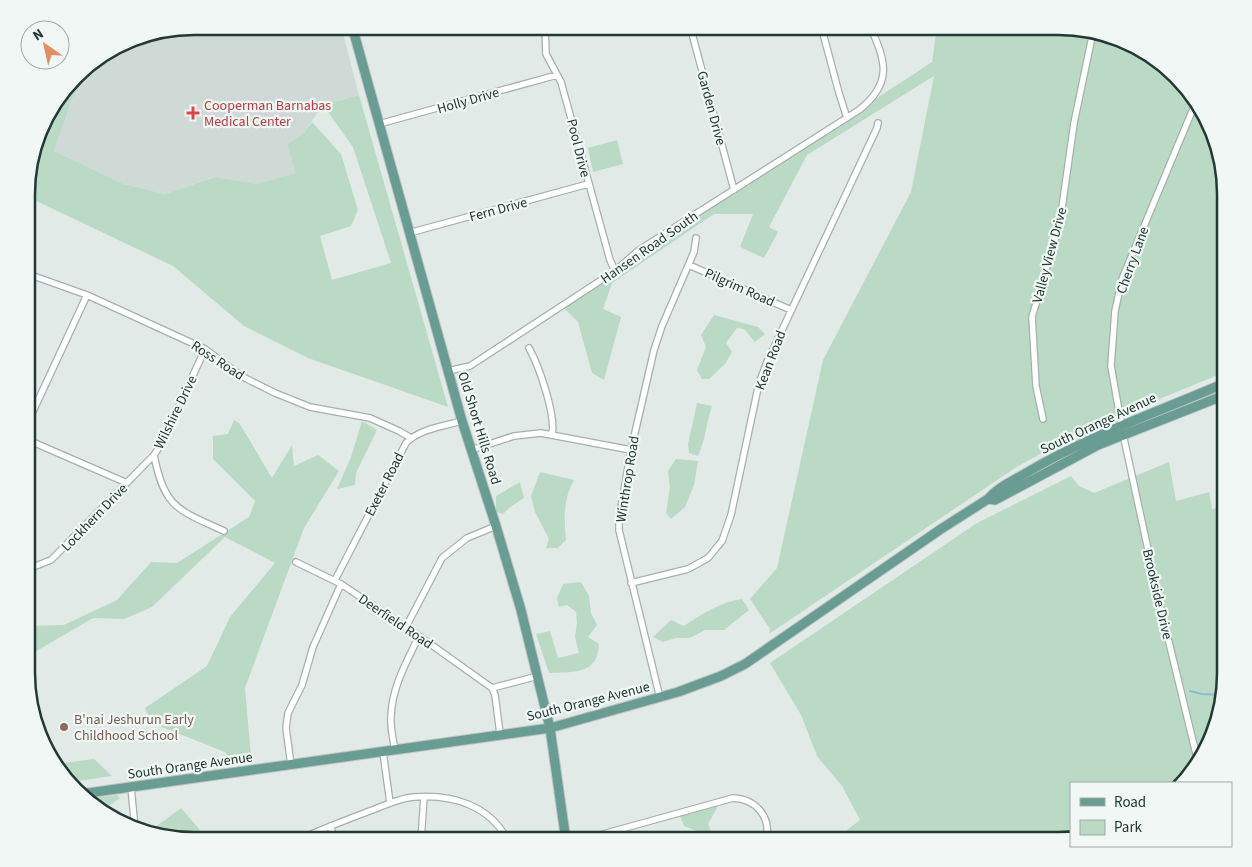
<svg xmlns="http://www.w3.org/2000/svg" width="1252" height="867" font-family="'Source Sans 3',sans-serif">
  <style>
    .built { fill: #cfdad6 }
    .green { fill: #bbdac5 }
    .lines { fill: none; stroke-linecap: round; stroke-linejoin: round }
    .stream { stroke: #8dbdcb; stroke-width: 2 }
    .minor-casing { stroke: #a4b1ae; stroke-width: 8 }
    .primary-casing { stroke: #bdc4c2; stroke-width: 11 }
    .minor { stroke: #fff; stroke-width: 5.5 }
    .primary { stroke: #699c92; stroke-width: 9 }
    .health-dot { fill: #e0444e; stroke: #f1f7f4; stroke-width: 2 }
    .education-dot { fill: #8d6e63; stroke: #f1f7f4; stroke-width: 2 }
    .labels { text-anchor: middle; stroke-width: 4.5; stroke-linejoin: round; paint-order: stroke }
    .street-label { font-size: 14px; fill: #233935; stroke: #f1f7f4 }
    .health-label { font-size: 14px; fill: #be3a42; stroke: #f1f7f4; text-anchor: start }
    .education-label { font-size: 14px; fill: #785e54; stroke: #f1f7f4; text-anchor: start }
    .rim { fill: none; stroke: #233935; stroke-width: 2.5 }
  </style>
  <rect width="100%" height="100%" fill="#e1eae7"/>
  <path class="built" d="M194 26H341L359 95 323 105 303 134 287 144 297 173 256 184 214 177 165 194 124 184 54 151 78 83 76 78 83 68 130 39Z"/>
  <path class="green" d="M937 27H1068L1112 35 1160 61 1208 120 1225 184V372L1089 428 1018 466 769 634 770 629 750 599 777 568 823 360 911 192 934 76 807 155 769 227 778 232 764 258 740 247 753 214H714L612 283 603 309 621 317 604 380 592 373 578 322 561 305 932 62Z
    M76 78 78 83 54 151 124 184 165 194 215 177 256 184 296 173 287 144 303 134 312 122 341 154 358 210 351 226 320 236 332 280 391 263 353 147 323 105 359 95 448 407 308 358 244 326 173 266 28 197V173L44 120Z
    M617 140 623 164 593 172 588 148Z
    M714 315 758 327 765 334 755 342 744 329 737 328 726 343 732 352 725 364 709 379H702L697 370 706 347 701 335Z
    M697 403 712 406C706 424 706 438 698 456L689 453 688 444Z
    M234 420 240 424 272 478 292 445 294 466 318 455 339 471 304 528 245 688 251 757 231 760 225 752 152 723 145 708 207 666 230 617 275 563 225 537 152 607 124 619 93 618 28 656V626L64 625 117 600 151 562 177 563 249 517 255 501 213 459V436L228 434Z
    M362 421 377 430 356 473 355 485 337 489 351 457Z
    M676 459 698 461 694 485 685 507 671 519 666 513 670 487 668 471Z
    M1169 462 1176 501 1209 492 1212 509 1225 505V683L1217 727 1191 775 1181 783H1071V838L1058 841H841L842 834 860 820 842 786 817 756 801 715 770 663 977 523 1071 476 1079 486 1094 493Z
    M540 472 574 480C563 500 564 518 566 540L558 548H546L549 539 535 512 531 496Z
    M520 482 524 498 509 508 503 514 496 512V496Z
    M581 582 589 596 591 613 597 625 588 637 599 644C598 675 573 672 549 673L536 634 550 631 558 658 579 653 575 637 577 622 576 612 567 605 559 607 557 598 563 584Z
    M742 599 749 610 724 630H705L690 638H676L663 642 653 637 671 620 684 626C701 614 721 602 742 599Z
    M94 759 112 776 71 782 55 764Z
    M117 795 120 798 110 805 109 815 92 806 86 799Z
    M718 806 708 824 712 833 713 841H701L700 832 684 826 680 816Z
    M181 808 200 830 187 840 147 833Z"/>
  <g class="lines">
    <path class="stream" d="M1190 691 1202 694 1223 695"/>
    <g class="minor-casing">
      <path id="minor" d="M545 26 546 54 561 82 610 260 615 271
        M690 26 734 190
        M821 26 839 93 847 118
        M1195 104 1122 279 1115 311 1111 366 1123 434 1160 605 1198 762
        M379 124 557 75
        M409 233 588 184
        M689 265 791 310
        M28 274 87 295 205 349 243 377 275 393 310 407 370 418 399 431 411 438
        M529 348C539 366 556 415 552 434
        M205 349 162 443 154 455C164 508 178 510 224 531
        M448 371 470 366 615 271 639 250 859 110C892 84 887 61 870 27
        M1043 419 1036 386 1032 317 1060 222 1074 123 1093 32
        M28 422 87 295
        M28 440 127 483
        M471 450 514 436 541 433 631 450
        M296 562 341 584 419 636 492 688 495 695 500 734
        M28 569 51 560 56 555 154 455
        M335 580 406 443C419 429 444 426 462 421
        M631 583 688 569 708 558 722 541 731 515 759 383 767 362 877 128 878 123
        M406 627 442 558 467 538 496 526
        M492 688 538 676
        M660 698 619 530V519L631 450 654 350 662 326 694 252 696 238
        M395 750C393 739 390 727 391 716 392 687 407 661 419 636
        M383 752 390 803
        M291 765 286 728 288 713 302 685 313 647 341 584
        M131 787 135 829
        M330 826 335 840
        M297 840C323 829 348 819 375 809 387 804 401 798 414 797 452 794 490 805 508 841
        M421 840 424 797
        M578 841 733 798C756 799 772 817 766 841"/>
    </g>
    <g class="primary-casing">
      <path id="primary" d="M352 26 462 421 496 526 521 610 550 728 566 841
        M988 499 995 500 1098 445 1225 395
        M81 794 550 728 678 692 721 676 745 664 941 529 988 499C998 487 1013 481 1026 473 1090 435 1158 412 1225 383"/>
    </g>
    <use href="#minor" class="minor"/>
    <use href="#primary" class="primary"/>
  </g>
  <path class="health-dot" d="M190.5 105.5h5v5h5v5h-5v5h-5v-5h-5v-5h5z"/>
  <circle class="education-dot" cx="64" cy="727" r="5"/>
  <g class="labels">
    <g class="street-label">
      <text transform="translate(468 100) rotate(-16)" y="5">Holly Drive</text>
      <text transform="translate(712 108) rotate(75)" y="5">Garden Drive</text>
      <text transform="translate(579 148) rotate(76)" y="5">Pool Drive</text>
      <text transform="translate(498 209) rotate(-15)" y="5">Fern Drive</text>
      <text transform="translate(649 247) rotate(-35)" y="5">Hansen Road South</text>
      <text transform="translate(1049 255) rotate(-75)" y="5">Valley View Drive</text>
      <text transform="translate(1132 260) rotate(-70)" y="5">Cherry Lane</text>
      <text transform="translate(740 287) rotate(24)" y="5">Pilgrim Road</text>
      <text transform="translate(218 360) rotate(33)" y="5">Ross Road</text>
      <text transform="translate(770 360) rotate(-69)" y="5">Kean Road</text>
      <text transform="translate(175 412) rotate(-64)" y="5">Wilshire Drive</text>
      <text transform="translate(1098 423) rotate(-25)" y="5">South Orange Avenue</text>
      <text transform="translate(480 428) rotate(73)" y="5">Old Short Hills Road</text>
      <text transform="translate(627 479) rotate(-81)" y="5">Winthrop Road</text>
      <text transform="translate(384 484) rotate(-63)" y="5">Exeter Road</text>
      <text transform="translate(94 517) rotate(-46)" y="5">Lockhern Drive</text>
      <text transform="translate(1158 594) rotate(77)" y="5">Brookside Drive</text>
      <text transform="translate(396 621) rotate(34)" y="5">Deerfield Road</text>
      <text transform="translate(588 701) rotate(-14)" y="5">South Orange Avenue</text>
      <text transform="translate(190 765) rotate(-8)" y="5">South Orange Avenue</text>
    </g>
    <g class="health-label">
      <text x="204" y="110">Cooperman Barnabas<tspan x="204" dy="16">Medical Center</tspan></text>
    </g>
    <g class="education-label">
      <text x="74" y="724">B'nai Jeshurun Early<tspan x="74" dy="16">Childhood School</tspan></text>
    </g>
  </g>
  <path d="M0 0H1252V867H0ZM194 35H1058A159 159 0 0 1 1217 194V673A159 159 0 0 1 1058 832H194A159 159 0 0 1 35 673V194A159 159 0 0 1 194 35Z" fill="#f1f7f4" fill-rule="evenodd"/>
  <path class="rim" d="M194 35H1058A159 159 0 0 1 1217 194V673A159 159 0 0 1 1058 832H194A159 159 0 0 1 35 673V194A159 159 0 0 1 194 35Z"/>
  <rect x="1070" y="782" width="162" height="65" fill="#f1f7f4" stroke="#9faba8"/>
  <rect x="1080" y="798" width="25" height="8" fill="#699c92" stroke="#9faba8"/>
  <text x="1114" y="807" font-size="15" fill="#233935">Road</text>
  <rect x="1080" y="820" width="25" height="15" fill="#bbdac5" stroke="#9faba8"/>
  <text x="1114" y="832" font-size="15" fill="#233935">Park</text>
  <g transform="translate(45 45) rotate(326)"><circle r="24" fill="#f1f7f4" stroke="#9faba8"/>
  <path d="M0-4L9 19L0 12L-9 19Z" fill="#e68c62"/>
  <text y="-8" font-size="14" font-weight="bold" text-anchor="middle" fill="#233935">N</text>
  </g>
</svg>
